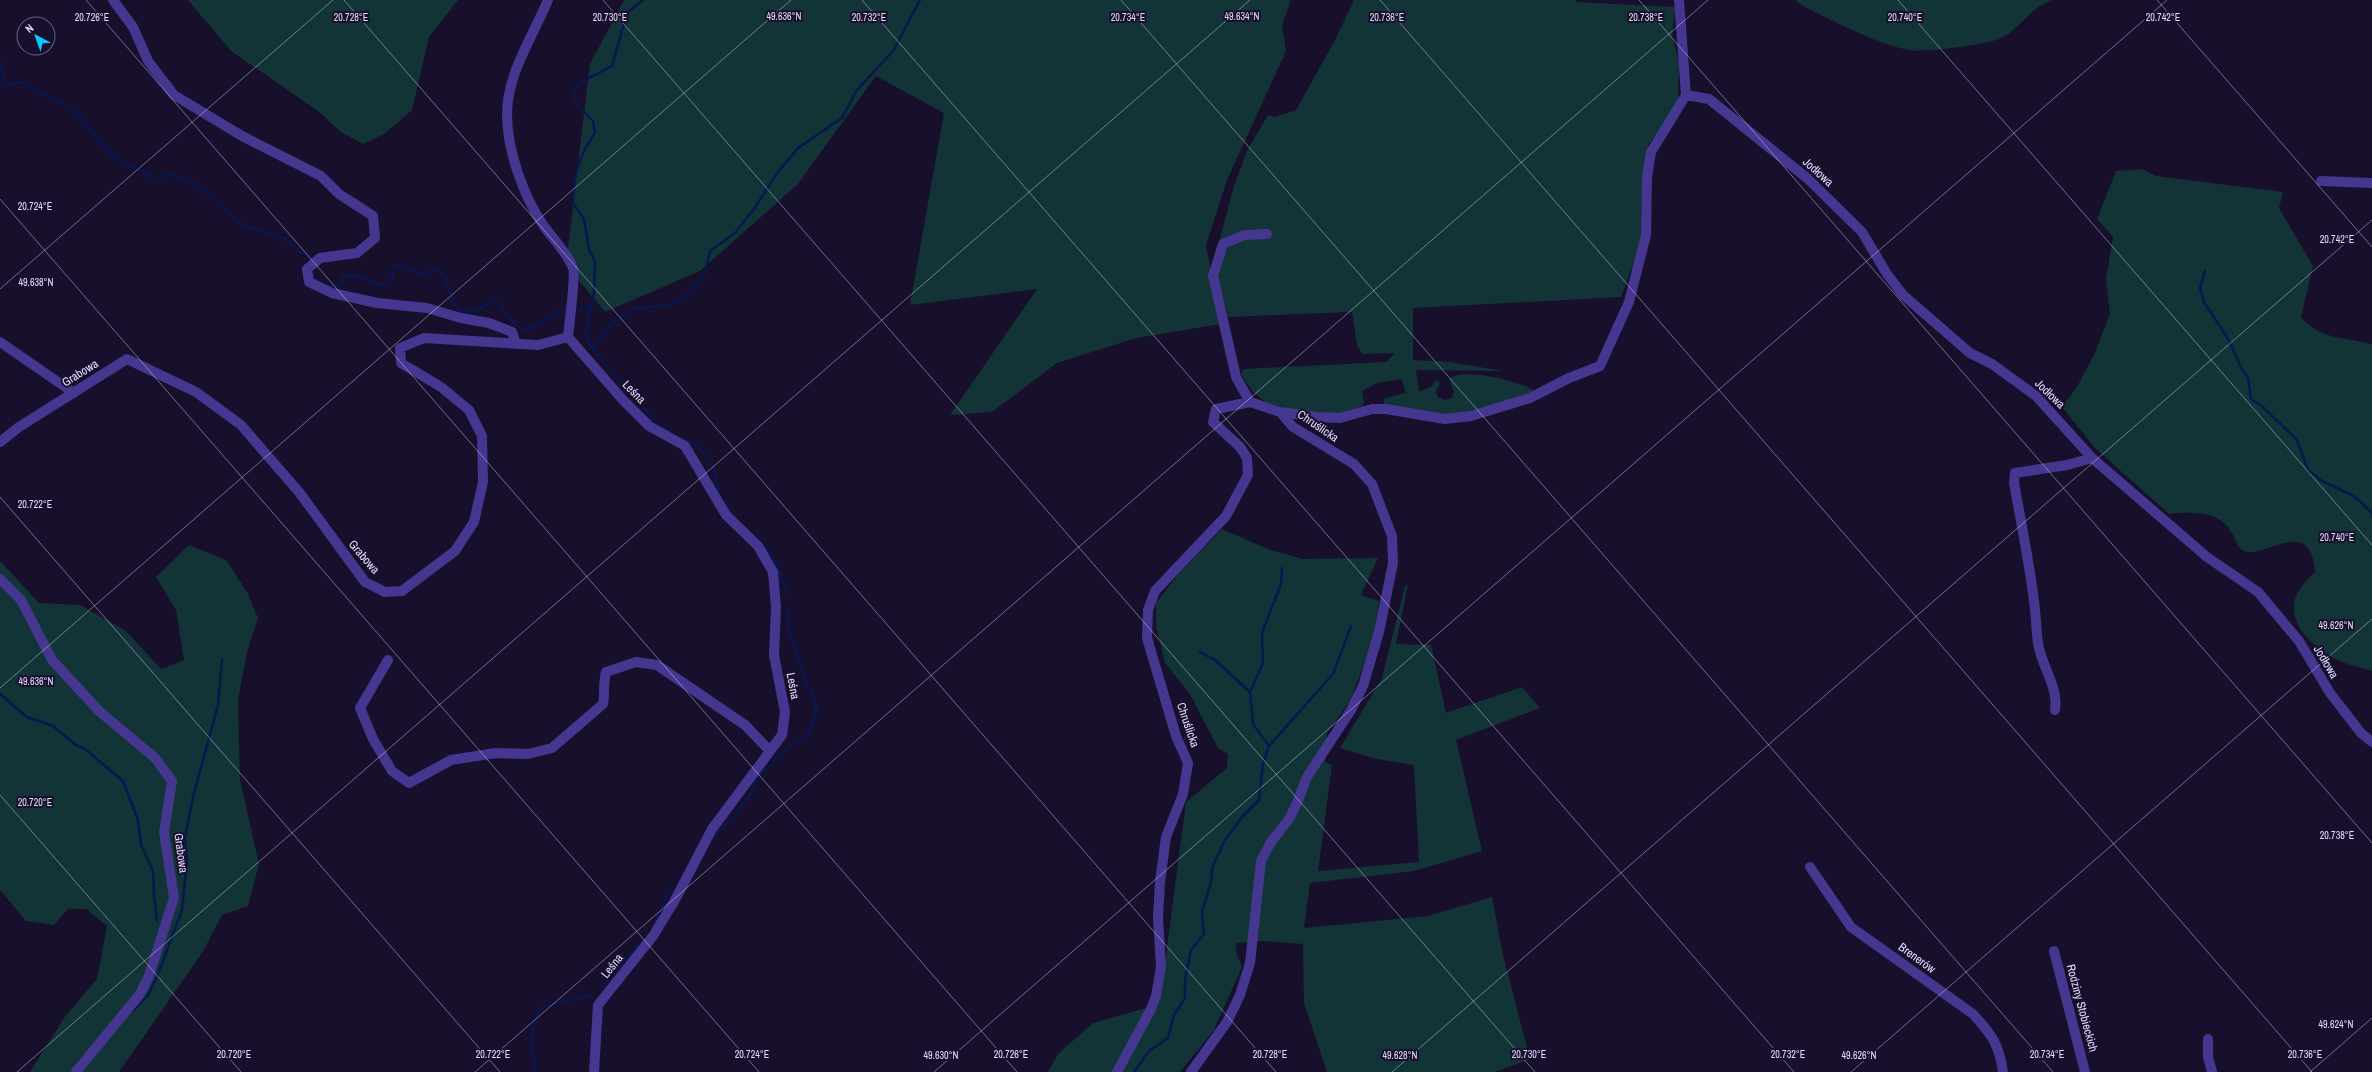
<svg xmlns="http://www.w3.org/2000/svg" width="2372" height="1072" font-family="'Archivo Narrow',sans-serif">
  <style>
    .green { fill: #123437 }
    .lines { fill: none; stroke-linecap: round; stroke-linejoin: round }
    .stream { stroke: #07184e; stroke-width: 2.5 }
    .minor { stroke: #45378f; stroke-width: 10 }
    .ticks { fill: none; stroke: #e4dbff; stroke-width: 1; stroke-opacity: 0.45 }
    .labels { text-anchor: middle; stroke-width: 4; stroke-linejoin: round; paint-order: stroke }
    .street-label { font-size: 12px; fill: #e4dbff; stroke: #180f2d }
    .ticks-label { font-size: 10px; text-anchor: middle; fill: #e4dbff; stroke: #180f2d; stroke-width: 4; stroke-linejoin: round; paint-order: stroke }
  </style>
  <rect width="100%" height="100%" fill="#180f2d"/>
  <path class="green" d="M188 0H458L429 37 412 110 384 134 363 144 341 132 318 111 231 51Z
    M624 0H1291L1282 25 1286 51 1227 180 1206 245 1221 324 1136 338 1057 363 992 412 950 415 1037 289 910 305 944 113 876 76 797 185 700 271 605 312 566 265 590 64Z
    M1354 0H1576V2L1675 7 1672 37 1679 61 1678 100 1665 123 1648 145 1642 186 1641 243 1621 297 1413 308V360L1450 362 1503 371 1416 370 1419 392 1431 387 1436 380 1440 383 1436 391 1438 397 1445 400 1452 398 1454 392 1449 379C1464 367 1515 381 1532 389L1534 393C1506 401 1479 412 1450 414 1429 415 1407 410 1386 406L1383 402 1385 398 1406 393 1402 379 1377 383 1362 391 1364 404 1345 414 1306 413 1267 403 1253 392 1241 374 1243 369 1386 362 1395 353 1362 354 1357 345 1352 312 1228 317 1218 280 1217 250 1234 186 1247 151 1268 115 1275 117 1296 110 1335 40Z
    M1796 0H2052C2030 7 2018 32 1999 39 1983 45 1923 53 1908 50 1872 42 1834 21 1801 5Z
    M2143 169 2156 176 2283 192 2279 208 2313 266 2301 317C2318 339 2347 338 2372 344V671C2359 667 2343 664 2332 657 2312 646 2288 623 2295 599 2298 589 2308 579 2315 572 2311 513 2264 560 2244 551 2237 548 2236 539 2232 533 2219 510 2193 512 2169 514L2095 448 2062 407 2077 387 2094 355 2110 314 2106 279 2113 237 2097 219 2116 171Z
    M1222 529 1270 550 1303 559 1378 558 1361 595 1379 601 1374 638 1350 701 1327 733 1325 762 1332 765 1318 871 1419 862 1414 765 1377 759 1340 748 1382 678 1405 586 1408 585 1396 644 1431 645 1446 713 1522 687 1540 708 1456 740 1482 851 1414 871 1310 883 1304 928 1428 916 1492 897 1503 955 1530 1059 1495 1072H1327L1304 1003 1303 944 1263 941 1236 943V952L1242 967 1214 1030 1180 1072H1048L1058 1054 1093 1023 1157 1005 1166 955 1186 802 1227 768 1228 754 1218 748 1190 694 1165 663 1156 626V603L1181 571Z
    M189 545 226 560 247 592 258 618 247 652 238 700 240 780 259 864 248 906 222 915 202 953 119 1072H30L64 1018 97 979 107 926 86 909H68L54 925 26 921 0 890V561L39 603 80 605 126 631 161 669 184 660 176 610 156 577Z"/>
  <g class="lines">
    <path class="stream" d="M0 59 4 81 9 85 23 82C37 96 57 97 73 110 88 123 98 143 113 156 125 168 145 170 157 181H161L166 175C204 174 219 215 250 228 260 232 274 232 283 238 288 241 291 247 297 250 303 253 307 253 312 259
      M2205 271 2200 288 2204 302 2227 337 2241 367 2248 378 2251 399 2263 407 2297 440 2308 470 2322 481 2354 496 2372 513
      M312 274 319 282
      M324 284 333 287 341 284 344 275H353L383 286 390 282 393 274 392 268 395 265C405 266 417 272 427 276L431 269C434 269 439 270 442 273 453 281 446 318 475 311 484 308 489 301 497 300 522 339 526 335 561 309L566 308
      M576 308 589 310
      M593 348 613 323 635 308 666 306 685 296 705 275 710 251 735 233 754 209 778 172 798 148 842 118 857 90 893 51 920 0
      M627 388 589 344 586 332 594 291 595 262 589 249 584 219 572 202C574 175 579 155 595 133L593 121 577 104 573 91 578 84 612 66 627 13 643 0
      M634 396 656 423 670 432
      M678 437 697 445 712 462 720 496 734 516
      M753 535C773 551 779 570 787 594
      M1200 652 1215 660 1250 692
      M0 694 27 717 53 726 76 745 85 749 123 781 138 820 141 845 153 871 154 894 157 921
      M1269 746 1333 674 1351 626
      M711 840 739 810 751 794 756 779 777 756 807 735 816 715V701L806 682 788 625 787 608
      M655 923 671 887
      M599 988 641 943
      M132 1012 148 995 157 977 182 910 187 861 185 838 193 797 218 705 222 660
      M535 1072C533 1051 527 1022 544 1006L590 996
      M1134 1072 1149 1051 1168 1038 1174 1015 1185 998V979L1191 950 1204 934 1202 912 1211 882 1212 868 1225 840 1242 817 1259 800 1263 763 1269 746 1253 724 1250 692 1263 663 1262 633 1281 584 1282 568"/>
    <path class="minor" d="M113 0 133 27 148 61 174 95 242 136 321 176 339 194 373 216 375 238 357 253 320 258 307 269 309 282 332 293 377 303 427 308 461 318 489 323 512 332 516 344
      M548 0C533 36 507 74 507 114 507 150 523 195 543 225 553 239 567 252 573 268 576 276 569 325 568 337
      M1686 95 1709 99 1807 178 1862 232 1887 274 1903 295 1970 353 1992 364 2036 396 2092 458 2207 557 2258 592 2299 641 2330 693 2361 733 2372 742
      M2321 181 2372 183
      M0 342 74 393
      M1250 402 1236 377 1213 276 1223 244 1244 235 1267 234
      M1280 412 1317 417 1340 418 1372 409H1386L1445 419 1471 416 1530 398 1569 378 1600 366 1629 302 1646 235 1647 177 1651 152 1686 95 1679 0
      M0 442 19 427 127 359 196 392 241 425 299 492 365 582 385 592 402 591 455 551 474 522 483 482 482 436 469 410 441 387 401 363 400 348 424 338 538 345 568 337 623 400 649 426 685 446 726 515 758 546 773 572 776 607 774 655 785 712 782 735 712 829 675 900 653 936 598 1005 594 1072
      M0 579 21 600 52 660 99 711 155 758 172 781 164 832 174 898 157 951 148 978 140 994 76 1072
      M388 660 360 708 373 739 392 771 409 783 451 760 496 753 528 754 552 748 603 704C605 693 603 683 606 672L636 662 657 665 745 725 770 751
      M2055 710C2059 687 2041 666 2038 643 2036 629 2036 615 2034 601 2029 561 2021 522 2014 483L2015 473 2067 465 2092 458
      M1810 867 1851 927 1973 1014C1992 1035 1999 1044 2003 1072
      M2054 951 2085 1072
      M2208 1039V1057L2212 1072
      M1117 1072 1151 1009 1156 996 1161 967 1158 918 1160 882 1166 837 1183 794 1188 763 1176 736 1147 638 1148 610 1155 591 1226 516 1248 475 1247 458 1240 447 1213 422 1216 409 1250 402 1280 412 1293 427 1354 464 1372 484 1392 536 1393 563 1379 632 1363 686 1351 710 1307 777 1297 803 1289 819 1271 842 1261 861 1250 963 1240 995 1227 1022 1191 1072"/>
  </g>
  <path class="ticks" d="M86 0 1017 1072M344 0 1276 1072M603 0 1535 1072M862 0 1794 1072M1121 0 2053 1072M1380 0 2312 1072M1639 0 2372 843M1898 0 2372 545M2157 0 2372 247M0 199 759 1072M0 289 333 0M0 497 500 1072M0 688 791 0M0 795 241 1072M17 1072 1250 0M475 1072 1708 0M934 1072 2167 0M1392 1072 2372 220M1851 1072 2372 619M2310 1072 2372 1018"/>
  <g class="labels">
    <g class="street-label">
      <text transform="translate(1818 172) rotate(42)" y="4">Jodłowa</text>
      <text transform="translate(80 373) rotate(-32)" y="4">Grabowa</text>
      <text transform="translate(634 392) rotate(46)" y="4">Leśna</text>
      <text transform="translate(2050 394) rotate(44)" y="4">Jodłowa</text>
      <text transform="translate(1318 426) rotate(34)" y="4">Chruślicka</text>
      <text transform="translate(364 557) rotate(49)" y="4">Grabowa</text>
      <text transform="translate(2326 662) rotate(59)" y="4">Jodłowa</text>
      <text transform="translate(793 686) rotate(79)" y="4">Leśna</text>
      <text transform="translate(1188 725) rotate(71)" y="4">Chruślicka</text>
      <text transform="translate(181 853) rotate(82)" y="4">Grabowa</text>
      <text transform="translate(1917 958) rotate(36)" y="4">Brenerów</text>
      <text transform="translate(612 966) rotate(-51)" y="4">Leśna</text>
      <text transform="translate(2082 1008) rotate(75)" y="4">Rodziny Stobieckich</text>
    </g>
  </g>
  <g class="ticks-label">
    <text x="784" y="20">49.636°N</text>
    <text x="1242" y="20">49.634°N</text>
    <text x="2163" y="21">20.742°E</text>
    <text x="92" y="21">20.726°E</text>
    <text x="351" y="21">20.728°E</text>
    <text x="610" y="21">20.730°E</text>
    <text x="869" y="21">20.732°E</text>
    <text x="1128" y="21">20.734°E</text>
    <text x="1387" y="21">20.736°E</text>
    <text x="1646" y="21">20.738°E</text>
    <text x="1905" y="21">20.740°E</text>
    <text x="35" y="210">20.724°E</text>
    <text x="2337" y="243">20.742°E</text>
    <text x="36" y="286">49.638°N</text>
    <text x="35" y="508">20.722°E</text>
    <text x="2337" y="541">20.740°E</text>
    <text x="2336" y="629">49.626°N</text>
    <text x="36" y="685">49.636°N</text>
    <text x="35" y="806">20.720°E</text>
    <text x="2337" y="839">20.738°E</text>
    <text x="2336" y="1028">49.624°N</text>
    <text x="234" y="1058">20.720°E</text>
    <text x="493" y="1058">20.722°E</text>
    <text x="752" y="1058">20.724°E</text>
    <text x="1011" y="1058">20.726°E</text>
    <text x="1270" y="1058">20.728°E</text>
    <text x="1529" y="1058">20.730°E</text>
    <text x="1788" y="1058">20.732°E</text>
    <text x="2047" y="1058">20.734°E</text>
    <text x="2305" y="1058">20.736°E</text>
    <text x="941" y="1059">49.630°N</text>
    <text x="1400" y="1059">49.628°N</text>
    <text x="1859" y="1059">49.626°N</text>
  </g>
  <g transform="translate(36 36) rotate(319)"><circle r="19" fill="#180f2d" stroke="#6a6181"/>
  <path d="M0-3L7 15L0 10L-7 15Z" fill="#07c8ff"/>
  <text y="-6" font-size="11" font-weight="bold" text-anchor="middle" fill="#e4dbff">N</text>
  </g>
</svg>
